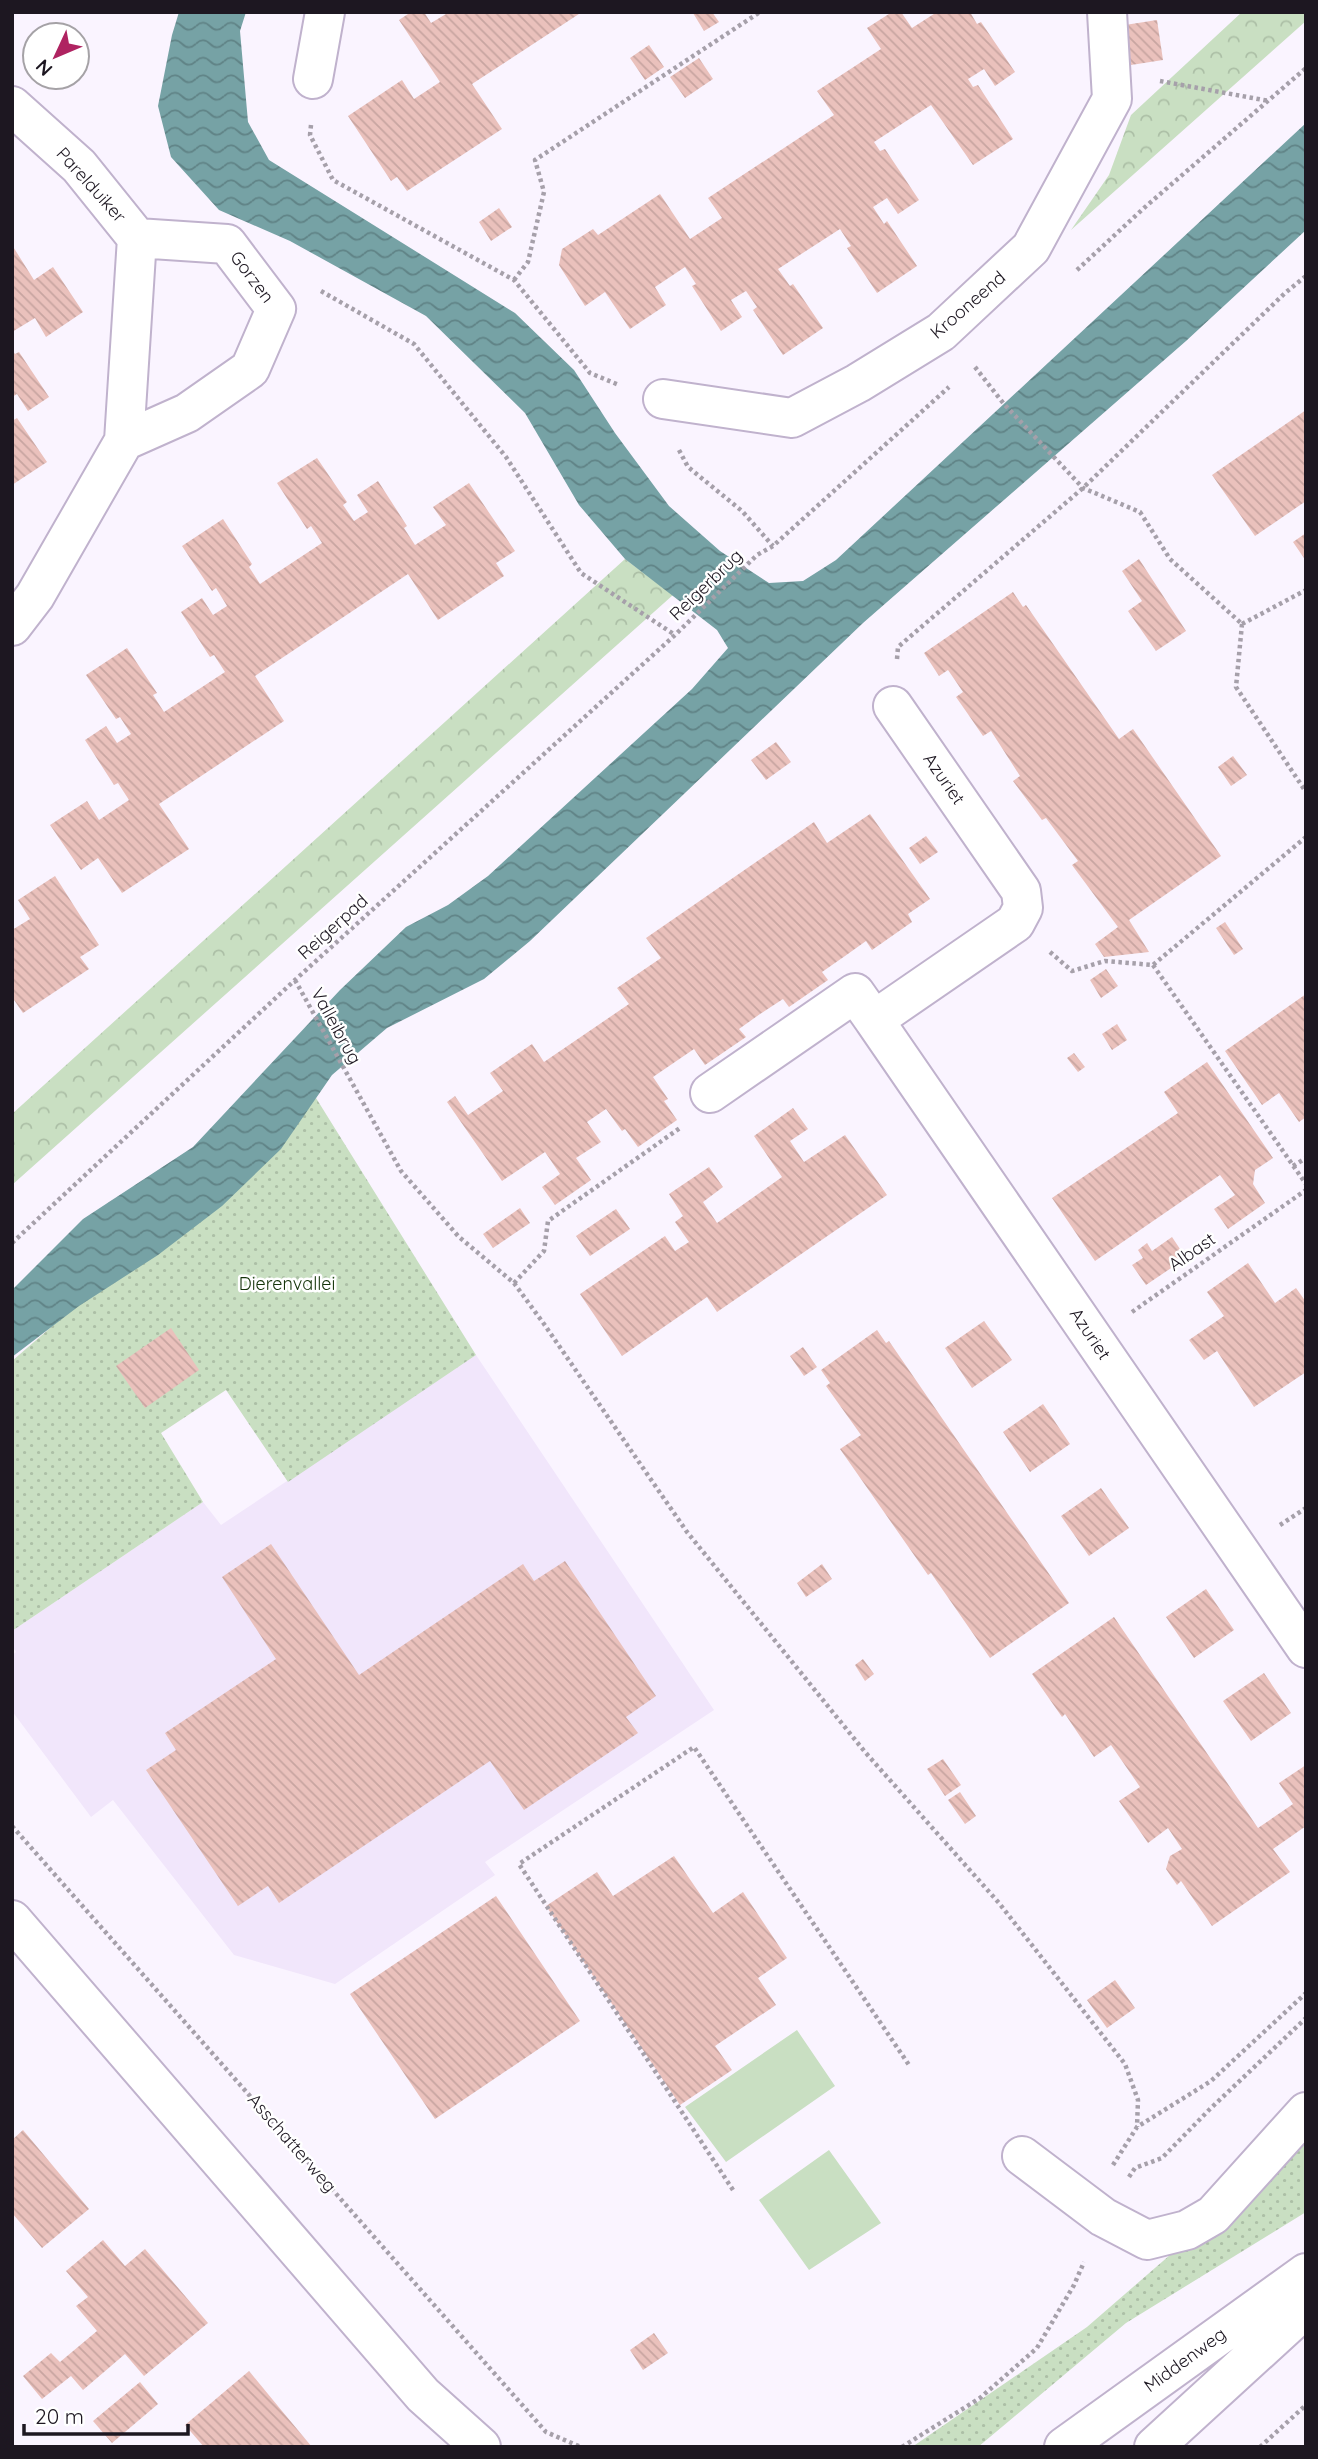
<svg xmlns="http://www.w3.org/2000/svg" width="1318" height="2459" font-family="Quicksand,sans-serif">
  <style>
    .built { fill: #f1e6fb }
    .grass { fill: url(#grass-dots) }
    .forest { fill: url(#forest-crowns) }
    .garden { fill: #c9dfc2 }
    .water { fill: url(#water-waves) }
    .building { fill: url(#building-back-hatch) }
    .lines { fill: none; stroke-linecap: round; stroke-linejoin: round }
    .minor-casing { stroke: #c0b2cd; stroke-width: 42 }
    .major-casing { stroke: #c0b2cd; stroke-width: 42 }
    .path { stroke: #a6a0aa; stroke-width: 4.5; stroke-dasharray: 3.5 3.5; stroke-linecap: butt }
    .minor { stroke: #fff; stroke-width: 38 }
    .major { stroke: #fff; stroke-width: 38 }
    .labels { text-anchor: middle; stroke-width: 5; stroke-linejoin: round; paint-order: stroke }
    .street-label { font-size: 18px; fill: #1d1721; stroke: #fff }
    .park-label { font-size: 18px; fill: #133308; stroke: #fff }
  </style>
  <defs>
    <pattern id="grass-dots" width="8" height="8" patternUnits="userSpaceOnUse" patternTransform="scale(1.75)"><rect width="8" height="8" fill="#c9dfc2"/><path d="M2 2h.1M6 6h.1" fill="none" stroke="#acbfa6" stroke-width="1.8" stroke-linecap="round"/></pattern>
    <pattern id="forest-crowns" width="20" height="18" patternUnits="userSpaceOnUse" patternTransform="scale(1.75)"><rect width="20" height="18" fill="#c9dfc2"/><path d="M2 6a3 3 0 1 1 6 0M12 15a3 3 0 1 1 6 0" fill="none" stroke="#acbfa6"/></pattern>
    <pattern id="water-waves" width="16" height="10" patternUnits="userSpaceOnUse" patternTransform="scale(1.75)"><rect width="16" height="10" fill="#76a2a5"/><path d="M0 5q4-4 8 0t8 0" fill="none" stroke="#608386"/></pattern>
    <pattern id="building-back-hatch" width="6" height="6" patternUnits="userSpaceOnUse" patternTransform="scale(1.75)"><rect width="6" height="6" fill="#eac1bc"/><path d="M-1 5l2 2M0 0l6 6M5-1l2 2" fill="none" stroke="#c8a5a1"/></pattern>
  </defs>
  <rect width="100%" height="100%" fill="#faf4ff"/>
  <path class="built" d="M476 1355 714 1710 485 1862 495 1875 335 1984 234 1955 113 1800 91 1817 12 1711V1655L16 1652 12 1646V1631L203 1502 221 1525Z"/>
  <path class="grass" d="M316 1098 476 1355 288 1482 226 1390 161 1433 203 1502 12 1631V1361Z
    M1306 2123V2212L1126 2323 978 2447H912L1087 2327 1231 2202Z"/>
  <path class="forest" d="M1242 12H1306V21L1071 230 1109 175 1131 115Z
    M625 559 673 595 12 1185V1114Z"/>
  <path class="garden" d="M797 2030 835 2086 726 2162 685 2107Z
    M829 2150 881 2223 809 2270 759 2200Z"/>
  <path class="water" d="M179 12H246L240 31 248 122 269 160 515 313 574 370 615 433 669 506 720 551 769 583 803 581 836 560 1306 123V230L1186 341 863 623 530 941 484 979 387 1028 332 1075 281 1149 222 1206 158 1255 79 1306 12 1357V1290L83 1219 193 1147 340 990 406 927 448 905 488 876 692 689 728 648 717 630 625 559 579 505 525 413 426 316 290 241 219 210 171 157 158 106 172 35Z"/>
  <path class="building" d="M411 12H424L431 23 446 14 444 12H582L472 84 502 129 407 191 397 177 391 181 348 116 402 80 414 99 440 82 399 20Z
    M694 12H712L719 22 704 31 693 13Z
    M892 12H901L912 28 937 12H970L977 24 981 22 1015 72 995 86 984 69 968 79 973 87 978 85 1013 139 973 165 931 105 874 142 880 151 885 149 919 200 898 214 887 198 873 207 884 224 887 221 917 266 877 293 847 248 851 246 840 229 778 269 790 286 793 284 823 328 783 355 753 310 757 307 746 291 731 300 742 317 721 331 692 286 696 284 685 267 655 287 666 305 630 329 605 292 585 306 559 265 562 249 593 229 598 235 660 194 690 239 722 218 708 198 834 115 817 91 881 49 867 28Z
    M1157 20 1163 60 1131 65 1125 25Z
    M649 45 664 67 645 80 630 58Z
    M699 58 713 79 685 98 670 77Z
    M499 208 512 227 491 241 479 222Z
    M12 245 34 280 53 267 83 312 46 337 35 318 12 332Z
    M12 350 15 354 19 352 49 397 28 411 17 394 12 397Z
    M1306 410V501L1255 536 1212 475Z
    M17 418 47 462 12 485V421Z
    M317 458 347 502 343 505 354 521 368 512 357 495 378 481 407 526 404 528 415 545 446 525 433 507 469 483 515 551 496 563 504 576 438 620 408 574 255 676 284 721 159 804 189 849 122 893 98 858 81 870 50 825 87 801 99 820 129 800 118 783 114 785 85 740 106 726 117 743 131 734 120 717 116 719 86 675 127 648 157 693 153 695 164 712 225 672 214 655 210 657 181 612 202 598 213 615 227 606 216 588 212 591 182 546 223 519 252 564 249 567 260 584 275 574 322 543 311 526 307 529 277 483Z
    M1306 533V561L1293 542Z
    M1139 559 1186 631 1156 651 1128 611 1142 601 1122 571Z
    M1013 592 1023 607 1026 605 1119 739 1133 729 1221 856 1129 920 1149 952 1104 957 1095 944 1118 927 1072 865 1078 861 1046 818 1042 820 1013 781 1020 776 991 731 983 736 970 717 956 697 963 692 948 670 939 676 924 653Z
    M776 742 791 762 766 780 751 760Z
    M1233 756 1247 775 1231 786 1218 767Z
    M870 814 930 899 908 914 912 922 872 950 866 941 845 956 822 972 828 980 789 1007 783 999 760 1014 739 1029 746 1037 705 1065 694 1049 653 1077 668 1099 664 1101 677 1120 638 1147 625 1129 622 1131 606 1109 587 1122 601 1142 576 1158 591 1180 555 1205 542 1187 560 1174 545 1152 502 1181 447 1102 455 1096 468 1115 503 1091 490 1073 532 1044 544 1062 629 1004 617 988 661 958 646 938 814 822 827 843Z
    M926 836 938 852 920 864 909 848Z
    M55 876 99 945 80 957 89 969 23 1013 12 997V930L30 919 18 900Z
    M1225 922 1243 949 1234 955 1216 928Z
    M1106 969 1118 986 1101 998 1090 980Z
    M1306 994V1117L1299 1122 1279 1093 1262 1105 1225 1051Z
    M1117 1024 1127 1040 1112 1050 1102 1034Z
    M1074 1053 1085 1067 1078 1072 1067 1058Z
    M1207 1062 1273 1158 1255 1170 1253 1184 1265 1203 1228 1229 1214 1209 1235 1195 1220 1175 1095 1261 1052 1198 1178 1113 1164 1092Z
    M793 1108 808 1129 790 1141 804 1162 845 1135 887 1195 717 1312 707 1297 622 1356 580 1294 665 1236 675 1251 689 1242 675 1222 683 1216 669 1194 709 1167 723 1187 703 1202 717 1223 782 1177 754 1136Z
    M520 1208 530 1223 493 1248 483 1234Z
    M616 1209 630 1229 590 1256 576 1236Z
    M1172 1237 1186 1258 1146 1285 1132 1265 1143 1258 1138 1250 1147 1243 1152 1251Z
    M1248 1263 1275 1303 1296 1288 1306 1302V1372L1254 1407 1217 1351 1204 1360 1189 1340 1224 1316 1207 1292Z
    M984 1321 1012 1360 972 1388 945 1348Z
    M171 1328 199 1370 145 1408 116 1366Z
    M877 1330 886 1343 889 1341 1069 1603 990 1658 931 1573 928 1575 840 1449 861 1435 826 1386 830 1383 821 1370Z
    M803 1347 817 1367 804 1376 790 1356Z
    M1043 1404 1070 1444 1030 1472 1003 1432Z
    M1101 1488 1129 1528 1089 1556 1061 1516Z
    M271 1544 359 1675 523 1564 534 1581 565 1561 656 1696 626 1717 638 1733 524 1810 490 1761 279 1903 268 1886 238 1906 146 1770 176 1750 165 1733 276 1659 222 1577Z
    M822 1564 832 1579 806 1597 797 1583Z
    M1206 1589 1234 1630 1194 1658 1166 1617Z
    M1114 1617 1258 1828 1293 1804 1279 1783 1306 1765V1826L1273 1849 1290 1872 1212 1926 1181 1881 1177 1885 1166 1869 1170 1856 1182 1849 1168 1828 1148 1843 1119 1801 1140 1787 1111 1745 1094 1757 1065 1714 1062 1717 1032 1674Z
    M863 1659 874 1674 865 1681 855 1665Z
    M1264 1673 1291 1713 1251 1741 1223 1701Z
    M943 1759 961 1785 945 1796 927 1769Z
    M960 1792 976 1816 965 1824 948 1800Z
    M674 1856 713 1913 743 1892 787 1958 758 1978 776 2005 715 2046 732 2070 680 2105 546 1906 597 1872 613 1896Z
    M496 1896 580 2021 435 2119 350 1994Z
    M1115 1980 1135 2008 1107 2028 1087 2000Z
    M23 2130 89 2209 42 2248 12 2213V2140Z
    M103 2240 125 2266 145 2249 208 2323 144 2376 125 2354 83 2390 71 2376 42 2399 23 2376 51 2353 60 2362 97 2331 76 2306 88 2297 66 2271Z
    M654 2333 668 2353 643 2370 630 2350Z
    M249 2371 282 2411 312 2447H204L185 2425Z
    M140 2382 158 2404 112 2443 93 2421Z"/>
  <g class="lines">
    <g class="minor-casing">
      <path id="minor" d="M313 79 325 12
        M12 106 79 166 137 238
        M663 399 792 418 858 383 941 332 1031 248 1112 99 1107 12
        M12 626 35 596 124 441 137 238 227 244 276 309 250 369 187 413 124 441
        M893 706 1021 891 1023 908 1015 923 874 1020 1306 1648
        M710 1093 855 993 874 1020
        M12 1920 423 2395 481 2447
        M1022 2156 1103 2217 1147 2240 1187 2230 1213 2215 1306 2112"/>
    </g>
    <g class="major-casing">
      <path id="major" d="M1064 2447 1306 2273
        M1154 2447 1306 2308"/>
    </g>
    <path class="path" d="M1160 81 1269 101
      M311 125 310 135 333 180 514 280 590 373 619 385
      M1077 270 1144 208 1306 68
      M514 280 528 262 544 192 535 160 760 12
      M321 291 414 344 506 457 581 573 675 635
      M975 367 1004 404 1083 488 1140 512 1170 559 1242 624
      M679 450 688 467 742 511 773 546
      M1242 624 1236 687 1306 792
      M1242 624 1306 590
      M897 659 898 647 1083 488 1285 293 1306 276
      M1050 952 1072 971 1105 961 1153 965 1306 837
      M1153 965 1306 1184
      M295 980 401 1171 459 1237 514 1283 544 1324 687 1532 865 1752 999 1903 1125 2064 1138 2100 1137 2127
      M1293 1166 1306 1158
      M12 1243 295 980 675 635 757 555 773 546 949 387
      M514 1283 544 1251 548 1221 680 1128
      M1132 1312 1306 1190
      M1280 1525 1306 1508
      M12 1826 546 2432 581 2447
      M1113 2165 1137 2127 1211 2081 1306 1993
      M1129 2177 1135 2168 1162 2158 1210 2109 1306 2018
      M733 2190 519 1864 694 1747 909 2065
      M902 2447 980 2398 1037 2348 1074 2285 1084 2262
      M1260 2447 1306 2405"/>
    <use href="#minor" class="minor"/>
    <use href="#major" class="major"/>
  </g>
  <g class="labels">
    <g class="street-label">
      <text transform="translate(91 185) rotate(48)" y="6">Parelduiker</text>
      <text transform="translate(252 277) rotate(53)" y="6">Gorzen</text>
      <text transform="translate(968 305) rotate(-41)" y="6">Krooneend</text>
      <text transform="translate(706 585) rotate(-44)" y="6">Reigerbrug</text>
      <text transform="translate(944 779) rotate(55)" y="6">Azuriet</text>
      <text transform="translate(333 927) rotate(-42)" y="6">Reigerpad</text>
      <text transform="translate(336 1026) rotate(61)" y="6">Valleibrug</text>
      <text transform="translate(1192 1252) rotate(-35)" y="6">Albast</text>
      <text transform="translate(1090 1334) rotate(56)" y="6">Azuriet</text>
      <text transform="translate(292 2143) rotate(49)" y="6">Asschatterweg</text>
      <text transform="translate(1185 2360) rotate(-36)" y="6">Middenweg</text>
    </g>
    <g class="park-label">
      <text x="287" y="1290">Dierenvallei</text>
    </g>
  </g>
  <rect width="1318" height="2459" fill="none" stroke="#1d1721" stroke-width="28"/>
  <g transform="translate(56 56) rotate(226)"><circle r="33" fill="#ffffff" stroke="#a5a2a6" stroke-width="2"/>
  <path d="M0-5L12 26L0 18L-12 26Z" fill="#af2361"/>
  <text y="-10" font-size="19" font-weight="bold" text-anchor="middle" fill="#1d1721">N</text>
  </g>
  <path d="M24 2424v10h164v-10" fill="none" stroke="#1d1721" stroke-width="3.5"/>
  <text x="35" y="2424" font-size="21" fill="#1d1721" stroke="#ffffff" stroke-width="5" paint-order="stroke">20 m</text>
</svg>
